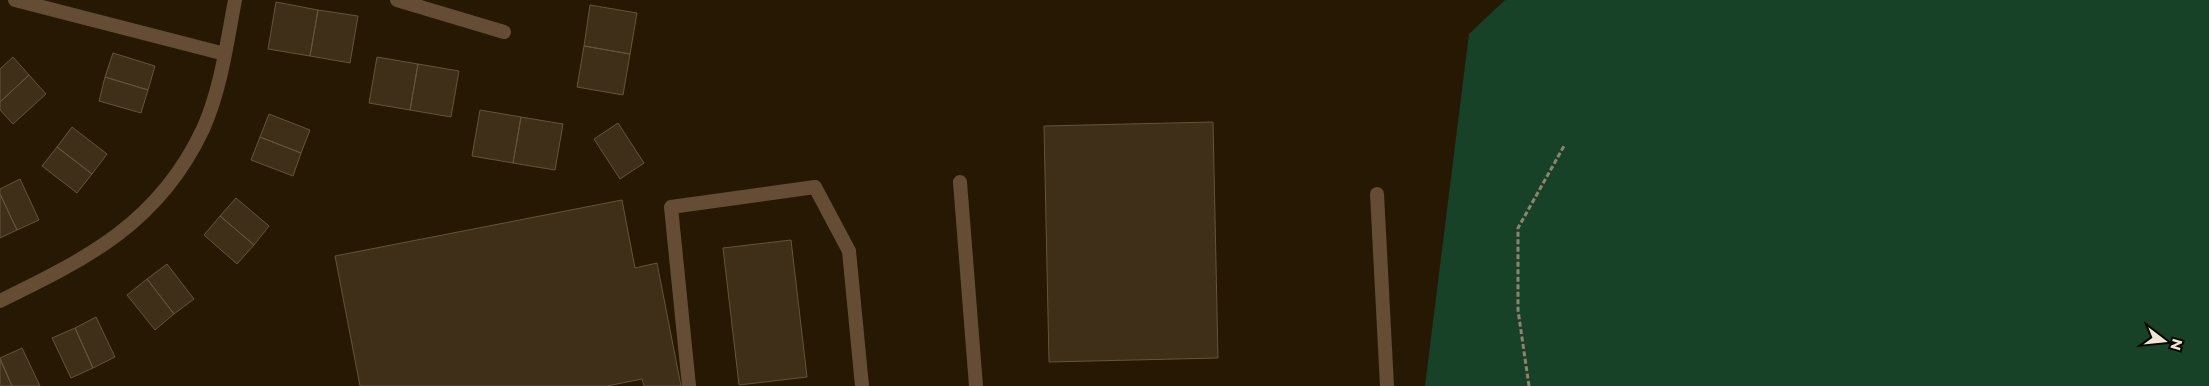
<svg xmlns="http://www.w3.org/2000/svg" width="2209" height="386" font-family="Montserrat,sans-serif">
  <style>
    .green { fill: #174227 }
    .building { fill: #3f2f19; stroke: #65533c }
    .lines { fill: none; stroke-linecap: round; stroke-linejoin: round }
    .path { stroke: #8e8271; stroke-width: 3; stroke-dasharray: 5 2.5; stroke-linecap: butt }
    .service { stroke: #654d35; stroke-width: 14 }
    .minor { stroke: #654d35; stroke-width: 14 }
  </style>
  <rect width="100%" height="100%" fill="#271803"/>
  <path class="green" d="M1505 0H2209V386H1425L1469 34Z"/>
  <path class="building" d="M276 2 318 10 310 56 268 49Z
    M590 5 637 13 630 54 584 46Z
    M318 10 358 16 350 63 310 56Z
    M584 46 630 54 623 95 577 87Z
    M113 53 155 66 148 90 105 77Z
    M13 57 29 75 0 102V69Z
    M377 57 418 64 410 110 369 103Z
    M418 64 459 71 451 117 410 110Z
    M29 75 46 94 13 124 0 110V102Z
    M105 77 148 90 141 113 99 101Z
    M480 110 521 117 513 163 472 156Z
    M269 114 310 130 301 153 260 137Z
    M521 117 563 124 555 170 513 163Z
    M1213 122 1218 358 1049 362 1044 126Z
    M618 123 644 163 620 179 594 139Z
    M72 127 107 154 92 174 57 147Z
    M260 137 301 153 293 176 251 160Z
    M57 147 92 174 77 193 42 166Z
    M20 179 39 220 17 230 0 194V189Z
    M0 194 17 230 0 238Z
    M236 198 269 226 254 245 220 216Z
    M622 200 635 268 657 263 681 386H644L642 379 607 386H360L335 256Z
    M220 216 254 245 237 264 204 235Z
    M791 240 807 377 739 385 723 248Z
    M167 264 194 299 174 314 147 279Z
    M147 279 174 314 155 330 127 295Z
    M96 317 115 357 93 368 75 328Z
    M75 328 93 368 71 378 52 338Z
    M22 348 40 386H12L0 358Z
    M0 360 12 386H0Z"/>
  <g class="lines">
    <path class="path" d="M1529 386 1518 310V228L1564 146"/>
    <path class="service" d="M960 182 976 386
      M1377 194 1387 386
      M689 386 671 207 815 187 849 251 862 386"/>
    <path class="minor" d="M15 0 225 54
      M397 0 504 32
      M0 301C88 258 159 223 203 129 221 89 227 42 235 0"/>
  </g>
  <g transform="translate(2164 341) rotate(106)" stroke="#0b0501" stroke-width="4" paint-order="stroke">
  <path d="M0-4L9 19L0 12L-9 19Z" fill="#f0e6d8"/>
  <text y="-8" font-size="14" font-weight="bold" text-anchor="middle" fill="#f0e6d8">N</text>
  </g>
</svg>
